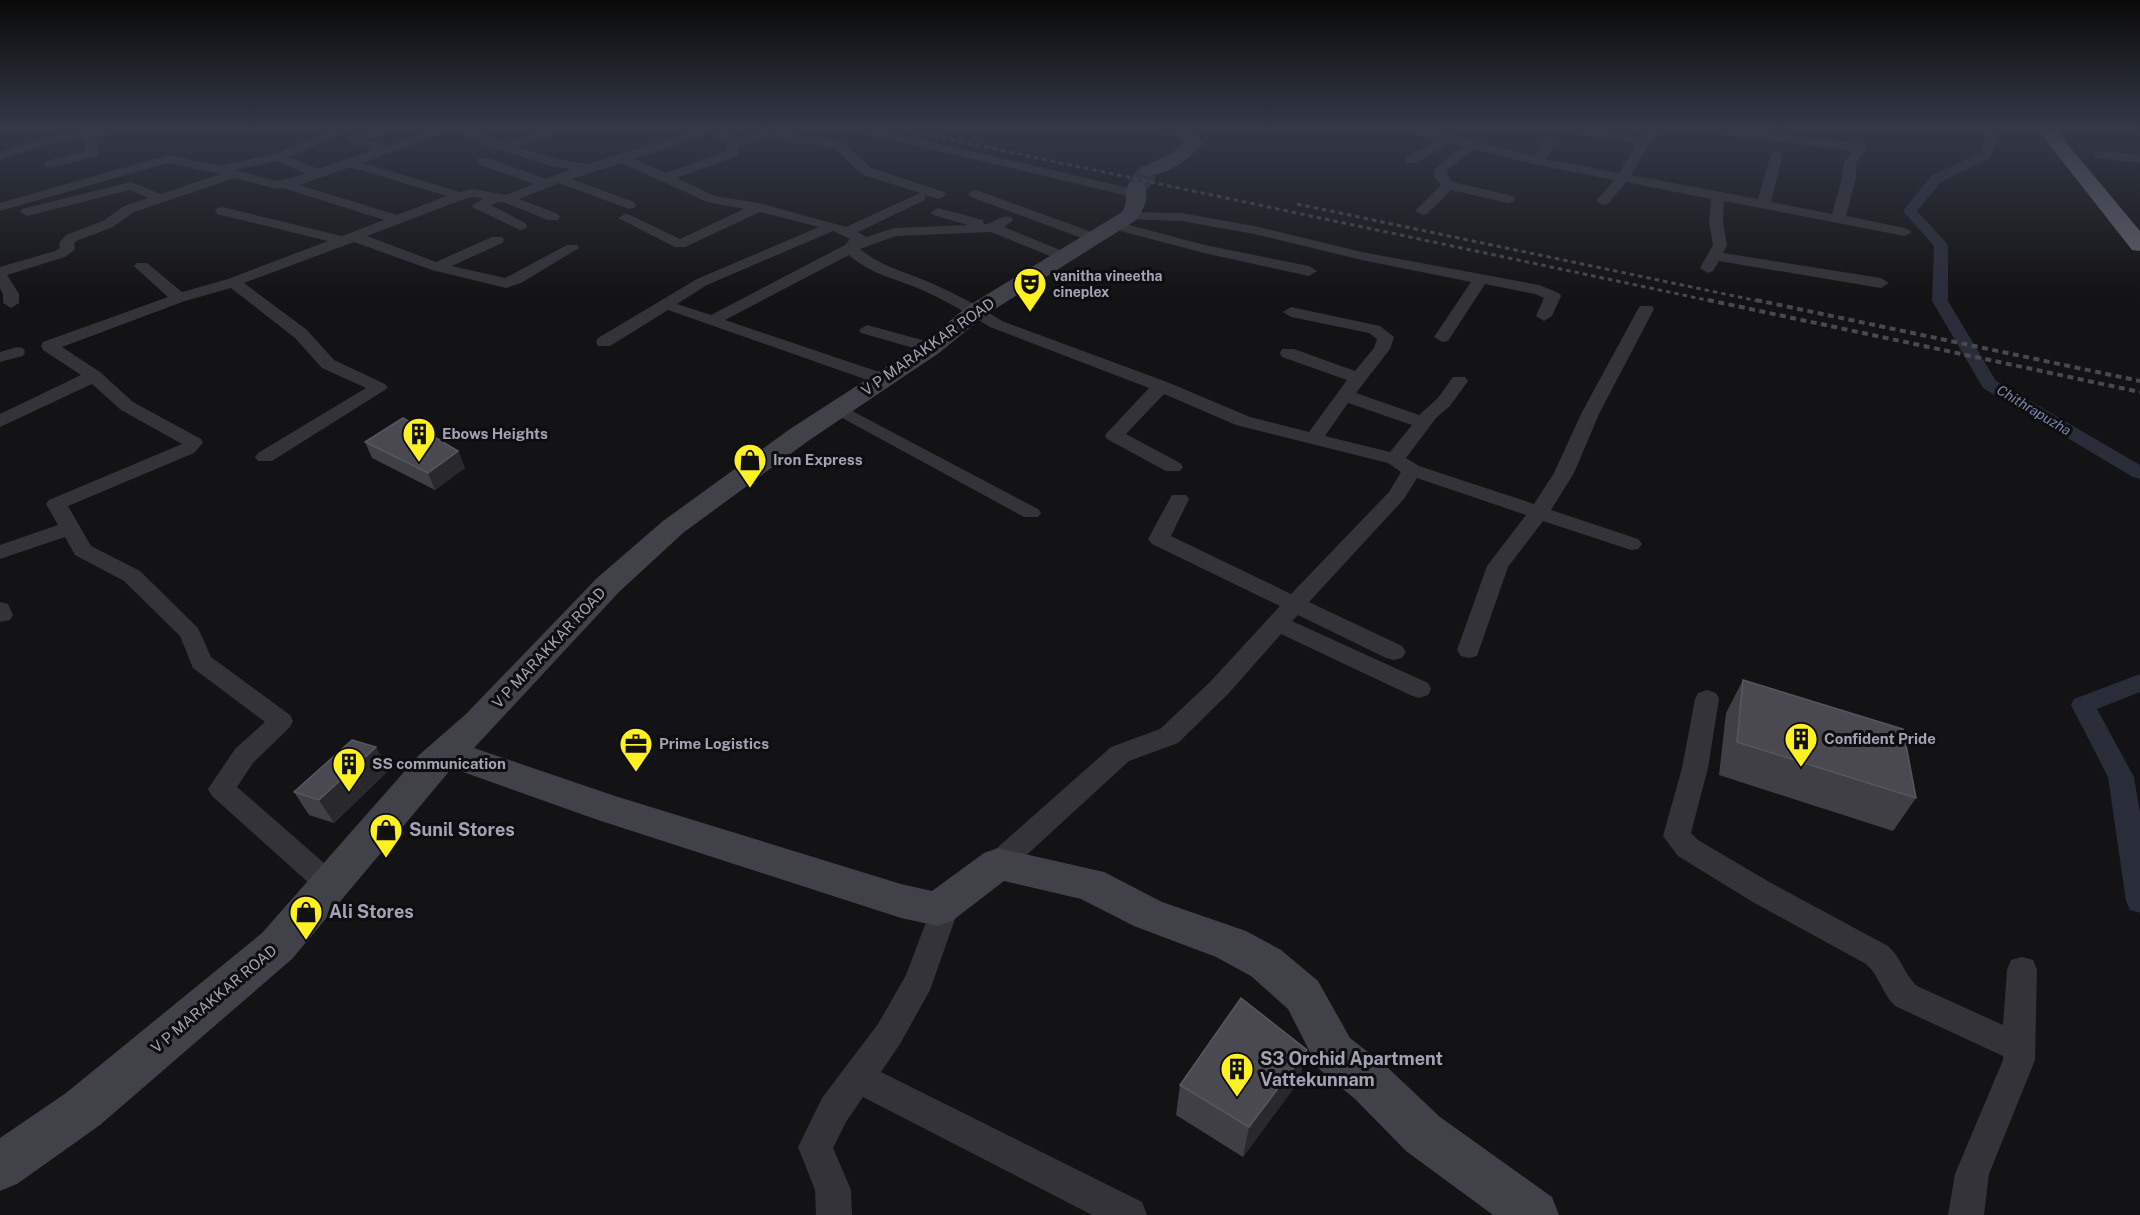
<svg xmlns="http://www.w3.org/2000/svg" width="2140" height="1215" font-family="'Public Sans',sans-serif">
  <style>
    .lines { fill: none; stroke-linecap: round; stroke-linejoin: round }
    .canal { fill: #282d39; fill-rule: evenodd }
    .secondary-tunnel { stroke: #302f34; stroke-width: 20; stroke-dasharray: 20 10; stroke-linecap: butt }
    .street { fill: #343339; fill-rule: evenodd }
    .secondary { fill: #41414a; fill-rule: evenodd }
    .highway { fill: #5f5f6b; fill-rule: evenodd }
    .rail-far1 { stroke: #484851; stroke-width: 3; stroke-dasharray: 4.5 4; stroke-linecap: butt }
    .rail { stroke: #484851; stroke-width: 4; stroke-dasharray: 6 4.5; stroke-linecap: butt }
    .wall { fill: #3f3f45 }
    .shaded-wall { fill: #29282c }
    .building { fill: #4a4951; stroke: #585761; stroke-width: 1.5 }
    .labels { text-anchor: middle; stroke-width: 6; stroke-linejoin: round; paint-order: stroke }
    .far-poi-label { font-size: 14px; font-weight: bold; fill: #a3a3b6; stroke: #0e0d0f; text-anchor: start }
    .far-water-label { font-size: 14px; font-style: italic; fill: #7786b3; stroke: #0e0d0f }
    .street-label { font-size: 15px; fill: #a3a3b6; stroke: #0e0d0f }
    .poi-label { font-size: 15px; font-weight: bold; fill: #a3a3b6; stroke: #0e0d0f; text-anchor: start }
    .near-poi-label { font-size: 18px; font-weight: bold; fill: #a3a3b6; stroke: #0e0d0f; text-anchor: start }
  </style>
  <rect width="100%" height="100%" fill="#131214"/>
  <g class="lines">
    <path class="canal" d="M1982 129H1994L1997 140 1990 158 1941 182 1917 211 1948 245V301L1996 381 2140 465V479L2133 477 1983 388 1932 301 1934 246 1903 211 1931 176 1980 153 1985 140Z
      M2140 674V692L2097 709 2134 777 2140 813V913L2130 910 2126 901 2108 777 2071 705 2074 699Z"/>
    <path class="secondary-tunnel" d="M1136 187 1149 171"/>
    <path class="street" d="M98 129H124L122 132 96 137 99 153 97 156 51 168 46 167 45 164 46 161 86 151 84 139 45 145 0 160V152L43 138Z
      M335 129H351L289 157 318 169 373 150 347 140 349 137 379 129H397L395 132 366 140 386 146 436 129H472L506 143 549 129H566L564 132 518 147 561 160 588 164 700 129H724L734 139 757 133 753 129H767L772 134 770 137 739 146 738 156 677 178 715 196 759 203 846 227 920 193 861 174 836 149 821 145 791 143 774 133 779 129H793L789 133 797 136 821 137 844 143 871 168 944 192 946 195 939 199 925 195V200L858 232 866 237 894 228 968 225 933 215 931 212 938 208 983 220 984 224C994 224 1000 214 1011 217L1013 220 1004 227 1070 254 1072 257 1065 261 1060 260 991 232 896 236 860 249C881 267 907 272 931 283 956 294 979 306 1002 321L1167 382 1250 417 1309 432 1347 380 1282 357 1280 353 1282 349H1294L1355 371 1374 348 1377 339 1369 333 1291 317 1283 312 1291 307 1380 326 1394 337 1390 349 1356 393 1419 415 1438 398 1453 377H1465L1468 381 1450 406 1436 418 1406 458 1419 466 1534 504 1554 473 1581 414 1638 309 1640 306H1652L1654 309 1599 414 1574 473 1551 510 1638 539 1642 544 1638 549 1631 550 1543 521 1508 567 1477 656 1469 658 1461 656 1457 650 1487 566 1526 515 1417 478 1404 499 1309 602 1402 646 1406 652 1402 658 1394 660 1386 658 1298 615 1292 621 1428 683 1431 689 1428 695 1419 698 1410 695 1281 634 1228 694 1178 743 1129 761 1008 872 998 876 988 872 984 864 988 856 1111 747 1160 729 1210 682 1280 606 1152 544 1148 539 1172 495H1186L1189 499 1171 536 1291 594 1389 492 1401 472 1388 463 1236 425 1164 394 1126 434 1180 463 1183 467 1180 471H1166L1107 439 1105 435 1149 388 990 327C968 313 944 300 920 289 894 278 870 274 849 255L725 320 888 375 891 379 888 383H876L668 310 610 346H598L596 342 598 338 697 279 819 227 760 212 685 247H675L618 218 625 214 630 215 680 239 744 209 707 202 622 163 571 179 634 202 636 205 634 208 629 209 559 183 519 199 558 214 560 217 558 220H548L504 202H499L491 205 525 223 527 226 525 229 520 230 474 208 472 205 483 199 473 197 464 199 367 236 436 262 492 237H502L504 240 502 243 452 266 505 278 567 245H577L579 248 521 283 506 288 432 270 354 242 244 283 307 330 334 360 385 384 388 388 272 461H258L255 457 258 453 366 388 322 368 295 338 231 288 185 301 62 347 100 372 133 402 201 439 203 443 194 453 68 506 91 546 140 571 198 628 211 657 290 715 293 721 290 727 253 763 237 787 340 877 344 885 340 893 330 897 320 893 212 796 208 789 235 749 265 722 193 668 180 636 124 581 75 555 65 537 0 559V545L58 525 46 504 49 500 182 444 121 410 92 384 0 427V414L81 375 43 350 41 346 43 342 168 297 137 269 134 266 137 263H147L182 292 228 279 328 241 217 214 215 211 217 208 222 207 342 236 384 220 283 188 276 189 235 178 134 212 113 227 76 241 74 244 75 249 65 257 7 275 19 294V303L11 308 3 303V294L0 288V267L55 251 60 248 59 243 66 235 103 221 124 206 148 198 130 190 27 216 20 212 22 209 131 182 161 194 220 174 168 163 0 211V203L168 155 220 166 274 154ZM453 129 488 146 554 167 571 169 546 179 488 158H478L477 161 478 164 534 184 506 195 473 189 460 192 363 163ZM713 132 726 145 727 151 666 173 634 159ZM277 161 306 174 277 181 235 170ZM350 167 447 196 397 215 299 185ZM833 231 850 239 845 245 711 315 677 304 707 285ZM1348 403 1412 425 1390 452 1325 436Z
      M857 129H877L1137 190 1144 194 1137 198 863 133Z
      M1080 129H1093L1087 133Z
      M1153 129H1186L1190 132C1182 138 1161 135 1153 129Z
      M1404 129H1424L1534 156 1546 138 1550 137 1556 141 1546 159 1619 173 1637 143 1570 133 1564 129H1591L1642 137 1651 129H1664L1650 143 1631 175 1758 199 1771 154 1777 150 1783 154 1771 202 1832 214 1842 178 1844 163 1853 151 1711 133 1705 129H1738L1861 144 1867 148 1856 163V178L1846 216 1905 228 1912 232 1905 236 1724 201 1723 222 1727 245 1723 253 1881 278 1889 283 1881 288 1719 261 1713 271 1708 273 1700 268 1713 245 1709 222 1711 199 1626 182 1608 204 1603 205 1596 201 1614 180 1538 165 1474 149 1447 170 1448 176 1453 182 1513 196 1515 199 1513 202 1508 203 1451 190 1427 214 1422 215 1415 211 1441 185 1434 177 1435 169 1462 146 1451 143 1415 163H1407L1405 160 1407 157 1438 140 1406 132Z
      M2099 151 2140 155V163L2095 158 2093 155 2095 152Z
      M976 190 1100 235 1102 238 1095 242 1090 241 971 197 969 194 971 191Z
      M1129 212 1181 213 1254 226 1362 252 1539 285 1559 293 1561 296 1552 316 1544 321 1536 316 1544 298 1535 294 1485 284 1448 341 1442 342 1434 337 1471 282 1362 260 1254 234 1181 221 1124 219 1122 216 1124 213Z
      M1114 221 1205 245 1309 266 1317 271 1309 276 1204 253 1109 228 1107 225 1109 222Z
      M867 325 937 344 939 348 931 353 861 333 859 330Z
      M17 347 23 348 25 352 23 356 0 362V352Z
      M839 404 1038 509 1041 513 1038 517H1024L833 413 830 409 833 405Z
      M0 602 8 604 13 615 10 620 0 622Z
      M1707 690 1716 693 1719 699 1708 768 1691 833 1698 840 1771 883 1888 946C1901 957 1904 974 1917 986L2003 1025 2007 970 2011 960 2022 957 2033 960 2037 970 2035 1060 1989 1174 1984 1215H1948L1955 1174 2003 1060V1056L1895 1006C1882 994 1880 976 1866 964L1751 901 1678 856 1663 836 1682 768 1695 699 1698 693Z
      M947 890 957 893 961 902 930 990 900 1044 881 1072 1142 1202 1147 1215H1092L863 1097 846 1122 833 1148 851 1190 852 1215H816L815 1190 798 1147 822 1098 878 1024 906 975 937 893Z"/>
    <path class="secondary" d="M1172 129H1190L1198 136 1202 144C1191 159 1161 179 1143 175L1140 171 1143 167 1170 154 1184 143Z
      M1136 181 1143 183C1151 196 1144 209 1136 220L984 316 939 353 808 441 683 533 619 592 474 748 615 796 901 884 932 891 984 853 998 848 1104 872 1162 902 1246 931 1281 950 1318 981 1350 1038 1387 1067 1440 1117 1552 1197 1559 1215H1493L1406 1151 1355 1099 1318 1068 1288 1009 1251 976 1216 957 1134 926 1081 899 1004 881 952 921 938 926 901 918 595 819 452 768 292 959 100 1125 17 1184 0 1191V1138L66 1093 262 933 419 755 466 714 597 578 663 521 790 429 923 343 968 306 1122 212C1129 203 1123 192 1129 183Z"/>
    <path class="highway" d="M2037 129H2055L2140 231V251L2132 250Z"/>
    <path class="rail-far1" d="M901 129 1716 302
      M1297 204 1763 302"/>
    <path class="rail" d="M1708 300 2140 392
      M1756 300 2140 381"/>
  </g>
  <path class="wall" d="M365 442 458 451 465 468 435 490 372 458Z
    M1743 680 1916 798 1893 831 1719 775 1726 713Z
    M389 770 334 823 309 815 294 792Z
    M1299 1081 1243 1157 1176 1115 1180 1085Z"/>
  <path class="shaded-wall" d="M458 451 465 468 435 490 428 473Z
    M376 747 389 770 334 823 319 800Z
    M1307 1050 1299 1081 1243 1157 1249 1127Z"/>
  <path class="building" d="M403 418 458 451 428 473 365 442Z
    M1743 680 1903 729 1916 798 1737 742Z
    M352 740 376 747 319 800 294 792Z
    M1241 998 1307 1050 1249 1127 1180 1085Z"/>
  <linearGradient id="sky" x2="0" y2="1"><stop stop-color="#0a0a0b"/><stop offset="0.43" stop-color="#333945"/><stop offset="1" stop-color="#333945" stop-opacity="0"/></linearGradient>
  <rect width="2140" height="299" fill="url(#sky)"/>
  <defs>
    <g id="theatre-pin" transform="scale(1.725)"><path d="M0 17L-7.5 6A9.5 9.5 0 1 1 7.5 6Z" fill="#fdf121" stroke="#0e0d0f"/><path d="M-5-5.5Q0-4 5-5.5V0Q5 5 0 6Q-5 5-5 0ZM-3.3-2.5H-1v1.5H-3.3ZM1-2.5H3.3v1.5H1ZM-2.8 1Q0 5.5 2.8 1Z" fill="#111"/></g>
    <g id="building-pin" transform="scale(1.725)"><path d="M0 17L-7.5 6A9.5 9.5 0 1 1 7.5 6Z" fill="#fdf121" stroke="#0e0d0f"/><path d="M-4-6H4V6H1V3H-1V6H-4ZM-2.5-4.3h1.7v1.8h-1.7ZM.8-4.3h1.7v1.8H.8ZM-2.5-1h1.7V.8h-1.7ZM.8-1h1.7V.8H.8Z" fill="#111"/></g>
    <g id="shop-pin" transform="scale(1.725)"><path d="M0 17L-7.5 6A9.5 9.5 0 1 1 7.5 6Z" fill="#fdf121" stroke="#0e0d0f"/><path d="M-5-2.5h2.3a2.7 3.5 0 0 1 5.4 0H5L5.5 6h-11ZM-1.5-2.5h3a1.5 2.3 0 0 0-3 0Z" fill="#111"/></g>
    <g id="office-pin" transform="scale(1.725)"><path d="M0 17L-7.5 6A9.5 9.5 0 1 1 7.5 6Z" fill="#fdf121" stroke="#0e0d0f"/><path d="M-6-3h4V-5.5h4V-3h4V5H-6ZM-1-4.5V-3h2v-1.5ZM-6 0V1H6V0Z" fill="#111"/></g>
  </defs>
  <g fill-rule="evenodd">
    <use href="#theatre-pin" x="1030" y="284"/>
    <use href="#building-pin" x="419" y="434"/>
    <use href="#shop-pin" x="750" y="460"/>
    <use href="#building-pin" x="1801" y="739"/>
    <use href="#office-pin" x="636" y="744"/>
    <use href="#building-pin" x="349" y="764"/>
    <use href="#shop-pin" x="386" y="830"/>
    <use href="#shop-pin" x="306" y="912"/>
    <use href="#building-pin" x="1237" y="1069"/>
  </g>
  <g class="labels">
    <g class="far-poi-label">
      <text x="1053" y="281">vanitha vineetha<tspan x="1053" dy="16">cineplex</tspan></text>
    </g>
    <g class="far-water-label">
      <text transform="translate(2034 410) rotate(31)" y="5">Chithrapuzha</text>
    </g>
    <g class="street-label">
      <text transform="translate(928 347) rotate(-35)" y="5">V P MARAKKAR ROAD</text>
      <text transform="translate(549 648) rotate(-47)" y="5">V P MARAKKAR ROAD</text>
      <text transform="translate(214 999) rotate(-40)" y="5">V P MARAKKAR ROAD</text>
    </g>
    <g class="poi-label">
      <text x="442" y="439">Ebows Heights</text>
      <text x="773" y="465">Iron Express</text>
      <text x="1824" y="744">Confident Pride</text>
      <text x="659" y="749">Prime Logistics</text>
      <text x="372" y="769">SS communication</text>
    </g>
    <g class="near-poi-label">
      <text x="409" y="836">Sunil Stores</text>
      <text x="329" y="918">Ali Stores</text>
      <text x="1260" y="1065">S3 Orchid Apartment<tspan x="1260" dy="21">Vattekunnam</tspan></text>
    </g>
  </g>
</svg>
